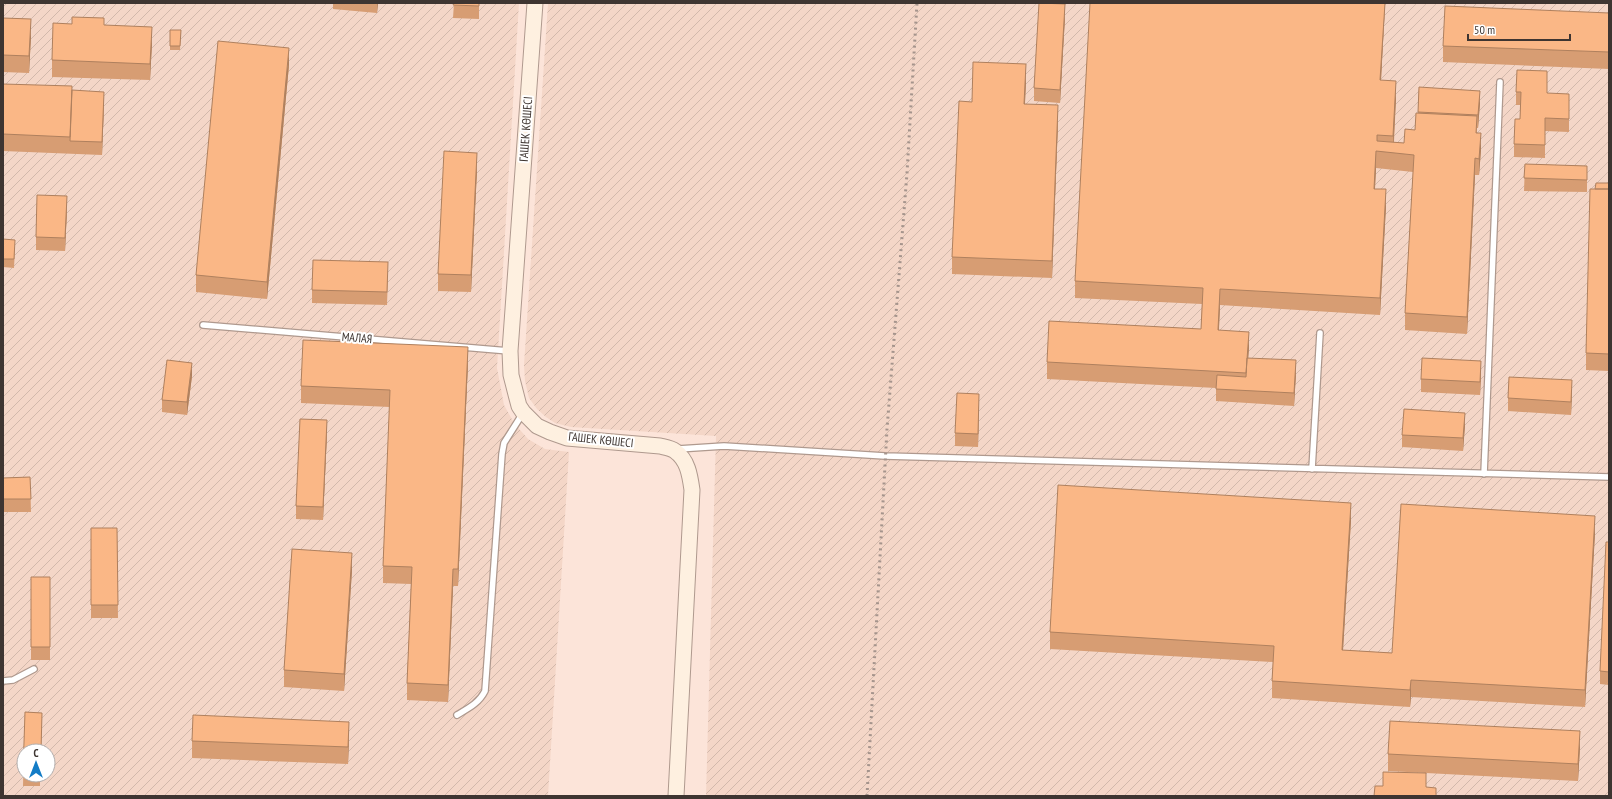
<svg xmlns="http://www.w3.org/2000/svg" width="1612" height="799" font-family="'PT Sans Narrow',sans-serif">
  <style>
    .industrial { fill: url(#industrial-furrows); fill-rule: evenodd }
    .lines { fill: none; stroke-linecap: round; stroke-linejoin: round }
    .lane-casing { stroke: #af998e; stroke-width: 8 }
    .secondary-casing { stroke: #af998e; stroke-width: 17 }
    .lane { stroke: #fff; stroke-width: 5.5 }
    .secondary { stroke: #fef0e0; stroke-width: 15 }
    .rail { stroke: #a5948c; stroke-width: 3; stroke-dasharray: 2 4; stroke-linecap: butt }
    .wall { fill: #d79d73 }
    .shaded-wall { fill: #af805e }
    .building { fill: #fab786; stroke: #af805e }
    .labels { text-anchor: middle; stroke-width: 4; stroke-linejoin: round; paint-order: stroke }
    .street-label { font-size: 12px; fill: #3e3531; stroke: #fff }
  </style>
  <defs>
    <pattern id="industrial-furrows" width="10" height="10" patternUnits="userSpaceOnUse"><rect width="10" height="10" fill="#f4d6c7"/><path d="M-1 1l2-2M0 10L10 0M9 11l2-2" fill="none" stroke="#d2b8ab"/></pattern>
  </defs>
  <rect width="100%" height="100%" fill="#fce4d9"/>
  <path class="industrial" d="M3 3H519L497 368 504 405 514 423 528 439 545 449 569 452 548 796H3ZM24 751H48V775H24Z
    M548 3H1609V796H706L716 436 571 427 555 423 546 417 537 409 529 398 525 381 524 365Z"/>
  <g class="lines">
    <g class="lane-casing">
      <path id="lane" d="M203 325 509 351
        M678 449 724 446 885 456 1609 477
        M1312 469 1320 333
        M1484 474 1500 82
        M3 681 13 680 34 669
        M457 715C469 708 479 703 485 691L502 454 504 443 523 413"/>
    </g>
    <g class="secondary-casing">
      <path id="secondary" d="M535 3 510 351 511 375 519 406 523 412 537 426 550 432 567 438 660 446C664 447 671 448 675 451 688 460 690 476 692 490L676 796"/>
    </g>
    <use href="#lane" class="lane"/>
    <use href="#secondary" class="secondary"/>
    <path class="rail" d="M867 796 887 429 907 173 917 3"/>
  </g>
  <path class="wall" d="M333 3H378L377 13 333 9Z
    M454 3H479V19L453 18Z
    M1385 3 1381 81 1396 98 1394 142 1404 143 1415 130 1418 113 1419 87 1480 103 1478 128H1477V133L1481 150 1479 175H1475L1467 334 1405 330V313L1413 172 1376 168 1375 189 1386 206 1380 315 1220 305 1219 330 1249 348 1248 358 1296 373 1294 406 1216 401V388L1047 379V362L1201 329 1202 304 1075 298V281Z
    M1609 13V69L1443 62V46Z
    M1065 17 1060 103 1034 101V88Z
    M3 18 31 36 29 73 3 72Z
    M104 25 152 43 150 80 52 77V60Z
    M170 30H181L180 50H170Z
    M289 65 267 299 196 292V275Z
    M1026 81 1025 104 1058 122 1052 278 952 274V257L972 102Z
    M3 84 72 90 104 104 102 155 3 151Z
    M1516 92 1547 93 1569 107V132L1545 131V158L1514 157V144L1520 119V105H1516Z
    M1525 164 1587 166V192L1524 191Z
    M477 170 471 292 438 291V274Z
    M1609 183V371L1586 370V353L1595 189Z
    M67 209 65 251 36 250V237Z
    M3 239 15 248 14 268 3 267Z
    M388 275 387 305 312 303V290Z
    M468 363 458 586H453L448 702 407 700V683L411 584 383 583V566L390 407 301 403V386Z
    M1481 374 1480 395 1421 392V379Z
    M192 376 187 415 162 412V400Z
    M1572 393 1571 415 1508 411V398Z
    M979 406 978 447 955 446V433Z
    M1465 425 1463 451 1402 447V435Z
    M327 433 323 520 296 519V506Z
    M30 477 31 512H3V478Z
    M1351 520 1343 650 1392 653 1595 533 1585 707 1411 697 1410 707 1272 698V681L1273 662 1050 649V632Z
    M91 528H117L118 618H91Z
    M1609 542V685L1600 684V671Z
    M352 570 344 691 284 687V670Z
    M31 577H50V660H31Z
    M25 712 42 713 41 751H24V775H40V786H23Z
    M349 739 348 764 192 758V741Z
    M1580 747 1578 781 1388 771V754Z"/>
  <path class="shaded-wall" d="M377 3H378L377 13Z
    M1385 3V7L1380 97V80Z
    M1065 4V17L1060 103V90Z
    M31 19V36L29 73V56Z
    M152 27V43L150 80V64Z
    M289 48V65L267 299V282Z
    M1026 64V81L1024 121V104Z
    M1396 81V98L1393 153V136Z
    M1480 91V103L1478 128V115Z
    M104 92V104L102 155V142Z
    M1058 105V122L1052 278V261Z
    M1481 133V150L1479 175V159Z
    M1376 151V168L1374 206V189Z
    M477 153V170L471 292V275Z
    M1475 158V175L1467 334V317Z
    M1386 189V206L1380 315V298Z
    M67 196V209L65 251V238Z
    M1220 289V305L1218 347V330Z
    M1249 332V348L1246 389V373Z
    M468 347V363L458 586V569Z
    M1296 360V373L1294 406V393Z
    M1481 361V374L1480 395V382Z
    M192 363V376L187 415V402Z
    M1572 380V393L1571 415V402Z
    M979 394V406L978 447V434Z
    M1465 413V425L1463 451V438Z
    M327 420V433L323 520V507Z
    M1351 503V520L1342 666V650Z
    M1595 516V533L1585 707V690Z
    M352 553V570L344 691V674Z
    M453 569V586L448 702V685Z
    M1411 680V697L1410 707V690Z
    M349 722V739L348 764V747Z
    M1580 731V747L1578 781V764Z"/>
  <path class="building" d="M454 3H479V6L453 5Z
    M1039 3 1065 4 1060 90 1034 88Z
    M1090 3H1385L1380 80 1396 81 1393 136 1377 135V141L1404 143 1405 129 1415 130 1416 113 1477 116 1476 133H1481L1479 159 1475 158 1467 317 1405 313 1414 155 1376 151 1374 189H1386L1380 298 1220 289 1218 330 1249 332 1246 373 1047 362 1049 321 1201 329 1203 288 1075 281Z
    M1445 6 1609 13V52L1443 46Z
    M72 17 104 18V25L152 27 150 64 52 60 53 23 72 24Z
    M3 18 31 19 29 56 3 55Z
    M170 30H181L180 46H170Z
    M218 41 289 48 267 282 196 275Z
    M973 62 1026 64 1024 104 1058 105 1052 261 952 257 959 101 972 102Z
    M1517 70 1547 71V93L1569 94V119L1545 118V145L1514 144 1515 119H1520L1521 92H1516Z
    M3 84 72 86 70 137 3 134Z
    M1419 87 1480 91 1478 115 1418 112Z
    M72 90 104 92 102 142 70 141Z
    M444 151 477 153 471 275 438 274Z
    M1525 164 1587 166V180L1524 178Z
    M1596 183H1609V189H1595Z
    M1590 189H1609V354L1586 353Z
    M37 195 67 196 65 238 36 237Z
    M3 239 15 240 14 259H3Z
    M313 260 388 262 387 292 312 290Z
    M303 340 468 347 458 569H453L448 685 407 683 412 567 383 566 390 390 301 386Z
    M1247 358 1296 360 1294 393 1216 389 1217 375 1246 377Z
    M1422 358 1481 361 1480 382 1421 379Z
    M167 360 192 363 187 402 162 400Z
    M1509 377 1572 380 1571 402 1508 398Z
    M957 393 979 394 978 434 955 433Z
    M1404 409 1465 413 1463 438 1402 435Z
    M300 419 327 420 323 507 296 506Z
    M30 477 31 499H3V478Z
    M1058 485 1351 503 1342 650 1392 653 1401 504 1595 516 1585 690 1411 680 1410 690 1272 681 1274 646 1050 632Z
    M91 528H117L118 605H91Z
    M1606 542H1609V672L1600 671Z
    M292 549 352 553 344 674 284 670Z
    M31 577H50V647H31Z
    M25 712 42 713 41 751H24V773H23Z
    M193 715 349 722 348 747 192 741Z
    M1390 721 1580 731 1578 764 1388 754Z
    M1383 772 1426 773V787L1436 788V796H1374L1375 786H1383Z"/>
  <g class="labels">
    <g class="street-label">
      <text transform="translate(526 129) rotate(-86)" y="4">ГАШЕК КӨШЕСІ</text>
      <text transform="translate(357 338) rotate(5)" y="4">МАЛАЯ</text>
      <text transform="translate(601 440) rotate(6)" y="4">ГАШЕК КӨШЕСІ</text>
    </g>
  </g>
  <rect width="1612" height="799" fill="none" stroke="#3e3531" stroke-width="8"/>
  <g transform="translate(36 763)"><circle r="19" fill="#ffffff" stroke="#b2aead"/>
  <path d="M0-3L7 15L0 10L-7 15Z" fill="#137cc6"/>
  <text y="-6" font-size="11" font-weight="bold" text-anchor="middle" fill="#3e3531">С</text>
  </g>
  <path d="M1468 34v6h102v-6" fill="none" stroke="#3e3531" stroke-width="2"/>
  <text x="1474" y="34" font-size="12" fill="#3e3531" stroke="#ffffff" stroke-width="3" paint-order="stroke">50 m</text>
</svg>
